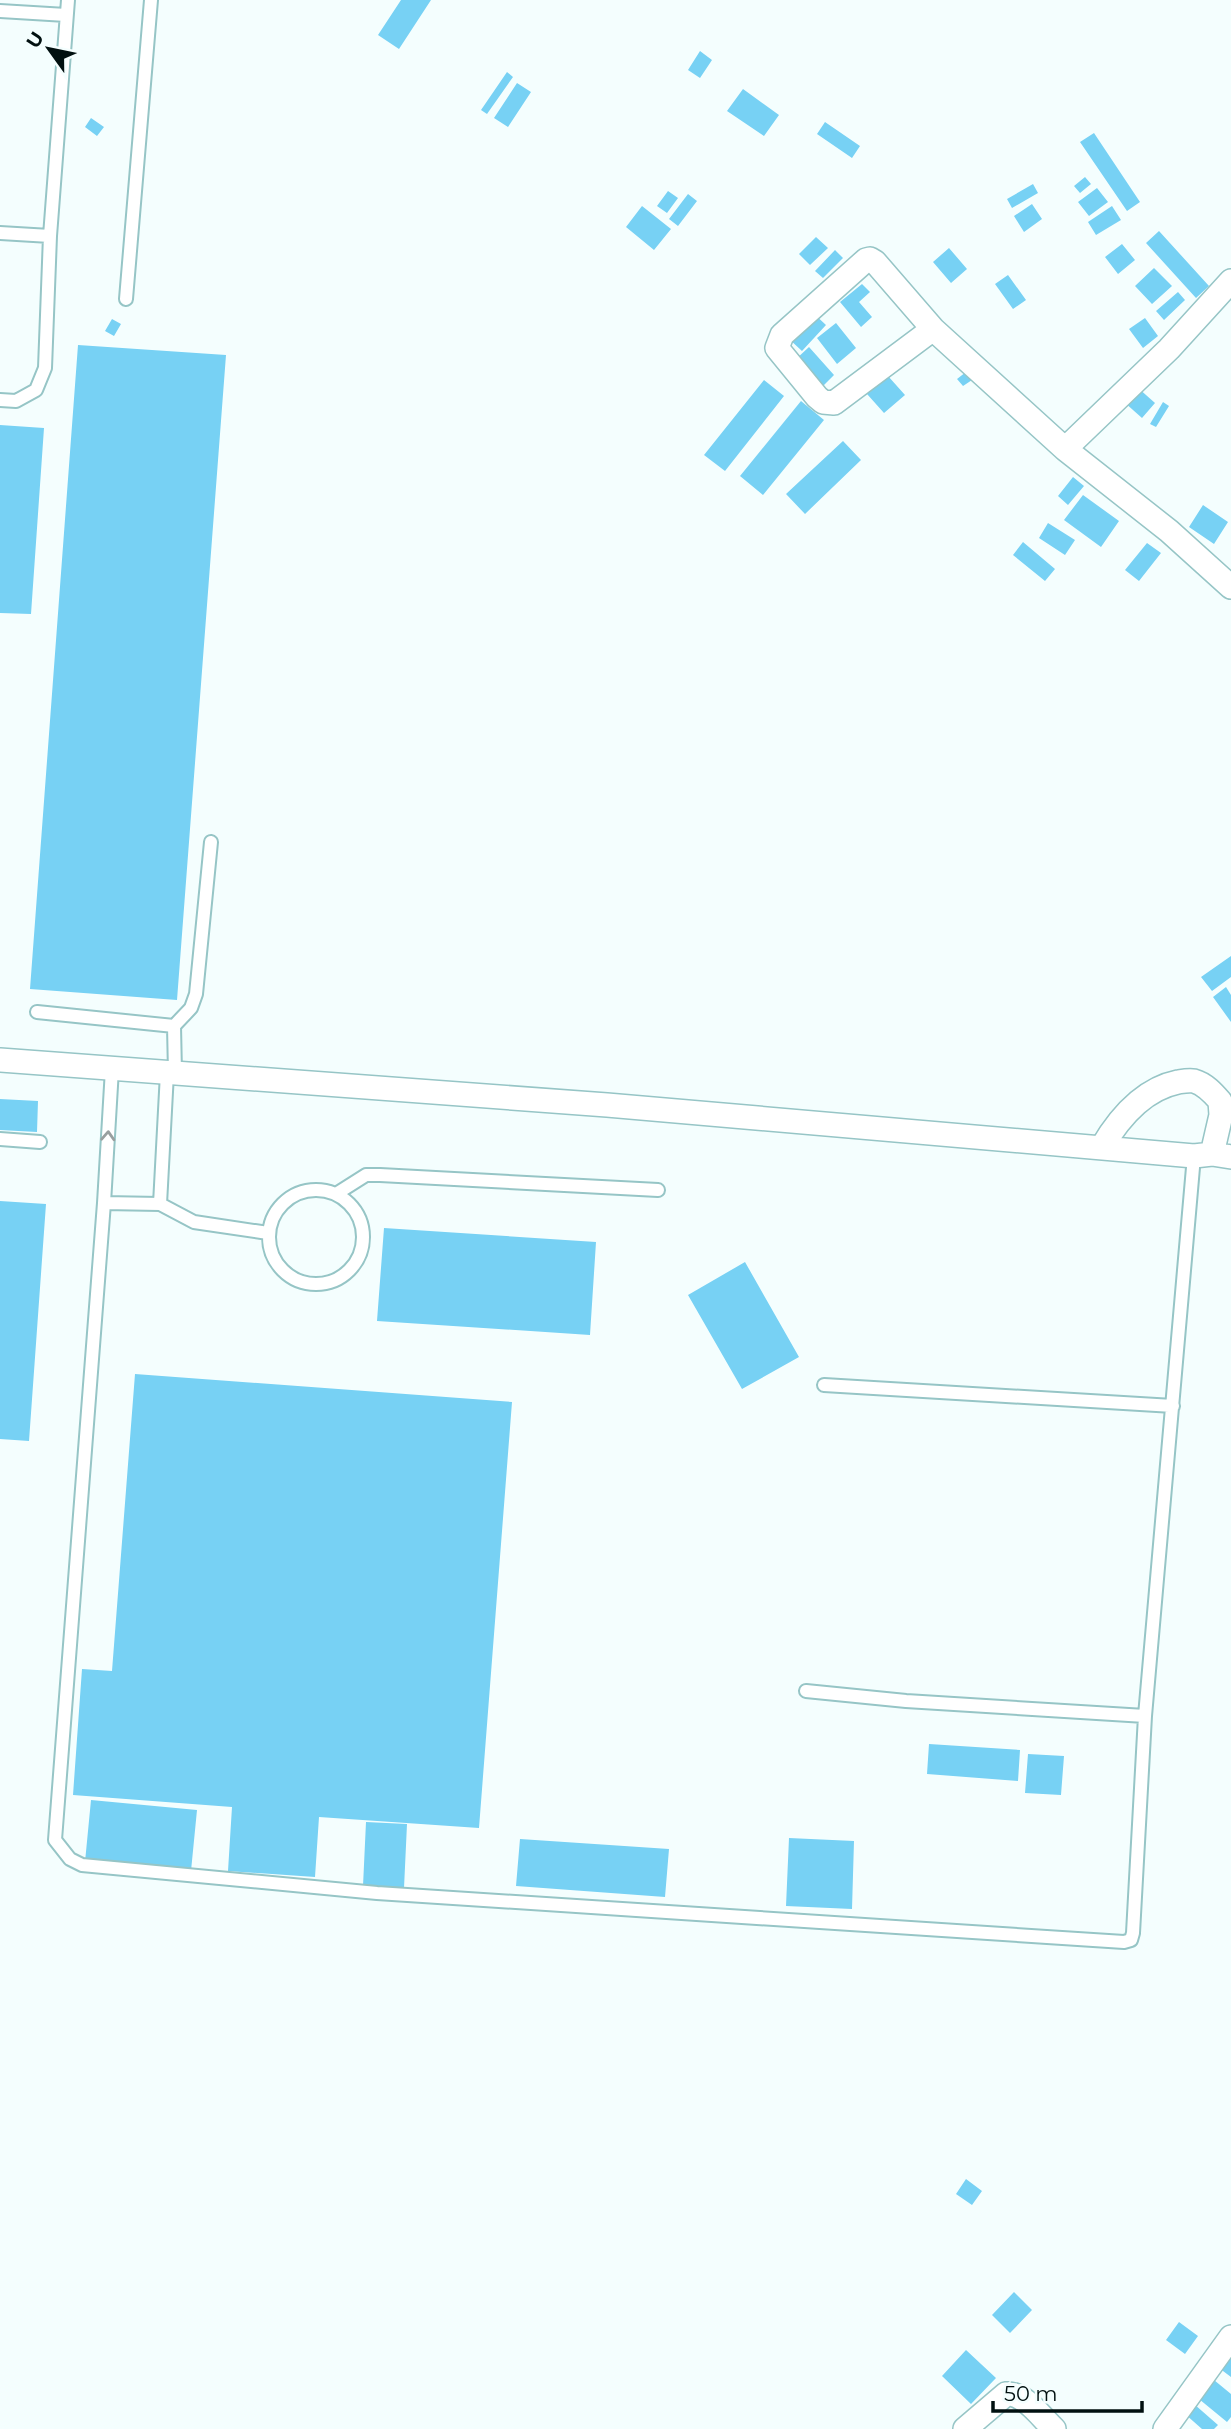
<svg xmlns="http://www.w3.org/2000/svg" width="1231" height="2429" font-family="Montserrat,sans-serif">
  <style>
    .building { fill: #77d1f4 }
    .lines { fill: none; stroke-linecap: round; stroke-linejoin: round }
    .service-casing { stroke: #96c5c6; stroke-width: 16 }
    .minor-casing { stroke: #96c5c6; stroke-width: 26 }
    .service { stroke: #fff; stroke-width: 12 }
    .minor { stroke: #fff; stroke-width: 23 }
    .oneway { stroke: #999f9f }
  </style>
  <rect width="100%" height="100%" fill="#f4fefe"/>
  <path class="building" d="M401 0H431L399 49 378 35Z
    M700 51 712 60 700 78 688 70Z
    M507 72 513 77 487 114 481 110Z
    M517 83 531 92 508 127 494 118Z
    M743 89 779 115 764 136 727 111Z
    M91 118 104 127 97 136 85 127Z
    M825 122 860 146 852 158 817 134Z
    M1094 133 1140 202 1127 211 1080 142Z
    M1085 177 1091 184 1080 193 1074 186Z
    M1033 184 1038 193 1012 208 1007 199Z
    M1097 188 1108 202 1089 216 1078 202Z
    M668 191 678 198 667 213 657 206Z
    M688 194 697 201 678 226 669 219Z
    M1032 204 1042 219 1024 232 1014 216Z
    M642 206 671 229 654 250 626 227Z
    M1112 206 1121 220 1096 235 1088 222Z
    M1159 231 1209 286 1196 298 1146 243Z
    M816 237 828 248 810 265 799 254Z
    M1122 244 1135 260 1118 274 1105 257Z
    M949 248 967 269 951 283 933 262Z
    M835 250 843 258 823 278 815 271Z
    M1154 268 1172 286 1152 304 1135 286Z
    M1008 275 1026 300 1013 309 995 284Z
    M862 284 870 292 859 302 872 317 861 327 840 302Z
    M1178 292 1185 300 1164 320 1156 311Z
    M812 312 826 325 802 351 788 338Z
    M1145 318 1158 336 1143 348 1129 329Z
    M112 319 121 324 114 336 105 331Z
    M836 323 856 348 837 364 817 338Z
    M78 345 226 355 177 1000 30 989Z
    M809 347 834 375 821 388 795 360Z
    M966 372 972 380 963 386 957 379Z
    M888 376 905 395 884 413 867 394Z
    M764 380 784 396 725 471 704 455Z
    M1137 387 1155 403 1142 418 1124 402Z
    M801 401 824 420 763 495 740 476Z
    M1163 402 1169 406 1156 427 1150 424Z
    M0 425 44 428 31 614 0 613Z
    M843 441 861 460 805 514 786 494Z
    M1073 477 1084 486 1068 505 1058 496Z
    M1083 495 1119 521 1101 547 1064 520Z
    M1203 505 1228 522 1214 544 1189 527Z
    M1048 523 1075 540 1065 555 1039 538Z
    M1023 542 1055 569 1045 581 1013 555Z
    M1147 543 1161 553 1139 581 1125 570Z
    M1231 956V977L1212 991 1201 977Z
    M1226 987 1231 995V1022L1213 997Z
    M0 1099 38 1101 37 1132 0 1130Z
    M0 1201 46 1204 29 1441 0 1439Z
    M384 1228 596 1242 590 1335 377 1321Z
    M745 1262 799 1357 742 1389 688 1295Z
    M135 1374 512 1402 479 1828 319 1817 315 1877 228 1871 232 1807 73 1795 82 1669 112 1671Z
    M929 1744 1020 1750 1018 1781 927 1774Z
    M1028 1754 1064 1756 1061 1795 1025 1793Z
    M91 1800 197 1810 191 1871 85 1862Z
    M366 1822 407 1824 404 1888 363 1886Z
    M789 1838 854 1841 852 1909 786 1906Z
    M520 1839 669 1849 665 1897 516 1886Z
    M966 2179 982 2191 972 2205 956 2194Z
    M1014 2292 1032 2310 1010 2333 992 2315Z
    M1179 2322 1198 2336 1185 2354 1166 2340Z
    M966 2350 996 2378 971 2404 942 2376Z
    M1231 2353V2377L1219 2368Z
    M1214 2380 1231 2394V2417L1227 2422 1199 2399Z
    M1194 2404 1218 2425 1214 2429H1202L1185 2414Z"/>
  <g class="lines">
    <g class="service-casing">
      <path id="service" d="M0 11 66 15
        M0 233 50 236
        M126 299 151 0
        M0 400 16 401 36 390 45 368 50 236 68 0
        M37 1012 174 1026
        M112 1069 104 1203 55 1840 70 1859 82 1865 377 1893 1124 1942 1131 1940 1133 1933 1145 1716 1194 1156
        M175 1073 174 1026 191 1008 196 994 211 842
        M0 1139 40 1142
        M269 1237a47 47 0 1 1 94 0a47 47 0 1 1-94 0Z
        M336 1194 366 1175H380L658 1190
        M104 1203 160 1204 194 1222 268 1233
        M160 1204 167 1073
        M824 1385 1173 1406
        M806 1691 906 1701 1145 1716"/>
    </g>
    <g class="minor-casing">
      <path id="minor" d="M933 329 875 262 870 259 866 260 782 335 777 348 817 397 823 402 834 403 933 329 1065 449 1169 531 1231 587
        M1065 449 1169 349 1231 281
        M0 1060 607 1105 1194 1156 1212 1154 1231 1157
        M1102 1147C1119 1118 1144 1089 1178 1082 1184 1081 1189 1080 1194 1081 1205 1084 1213 1093 1220 1101L1221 1115 1212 1154
        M965 2429 1006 2394C1024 2392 1041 2417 1054 2429
        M1165 2429 1231 2337"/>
    </g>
    <use href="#service" class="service"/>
    <use href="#minor" class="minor"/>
  </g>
  <defs><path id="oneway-chevron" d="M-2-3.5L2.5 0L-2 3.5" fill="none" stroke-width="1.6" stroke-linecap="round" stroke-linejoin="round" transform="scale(1.75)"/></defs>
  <use class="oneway" href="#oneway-chevron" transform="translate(108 1136) rotate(-87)"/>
  <g transform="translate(49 49) rotate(303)" stroke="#f4fefe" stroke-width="5" paint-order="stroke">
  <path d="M0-5L12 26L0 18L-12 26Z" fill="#011010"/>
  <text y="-10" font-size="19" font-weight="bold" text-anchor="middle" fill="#011010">U</text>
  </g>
  <path d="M993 2401v10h149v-10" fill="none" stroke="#011010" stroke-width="3.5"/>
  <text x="1004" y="2401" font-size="21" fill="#011010" stroke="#f4fefe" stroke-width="5" paint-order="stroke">50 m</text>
</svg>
